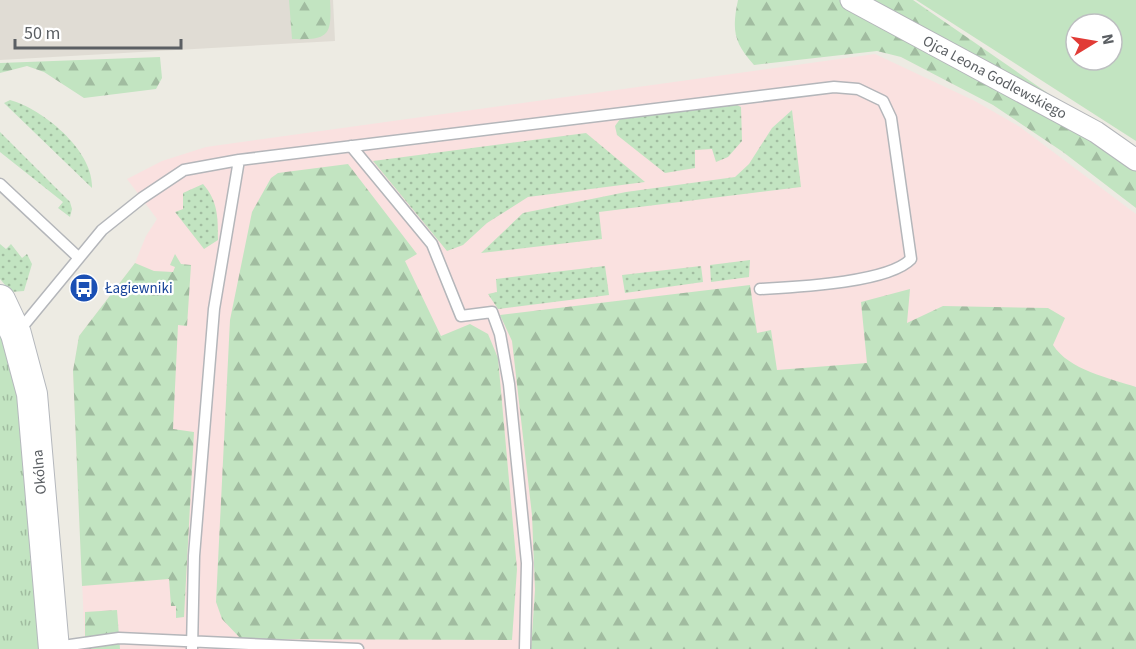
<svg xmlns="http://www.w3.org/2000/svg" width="1136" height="649" font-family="'Source Sans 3',sans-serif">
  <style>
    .education { fill: #e0dcd4 }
    .medical { fill: #fae1e0 }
    .grass { fill: url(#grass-dots) }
    .forest { fill: url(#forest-firs) }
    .park { fill: url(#park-tufts) }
    .garden { fill: #c2e4c1; fill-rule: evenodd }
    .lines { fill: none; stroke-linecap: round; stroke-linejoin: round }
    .lane-casing { stroke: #b4b6ba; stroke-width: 13 }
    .street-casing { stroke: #b4b6ba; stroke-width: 23 }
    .secondary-casing { stroke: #b5b8bd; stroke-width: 32 }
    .lane { stroke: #fff; stroke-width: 10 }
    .street { stroke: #fff; stroke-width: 21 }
    .secondary { stroke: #fff; stroke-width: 30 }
    .labels { text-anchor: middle; stroke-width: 4.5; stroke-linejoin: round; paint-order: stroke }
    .street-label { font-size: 15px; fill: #5b5f63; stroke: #fff }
    .transit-label { font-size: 15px; fill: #164399; stroke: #fff; text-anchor: start }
  </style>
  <defs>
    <pattern id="grass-dots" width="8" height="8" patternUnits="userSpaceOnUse" patternTransform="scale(1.5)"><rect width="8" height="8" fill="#c2e4c1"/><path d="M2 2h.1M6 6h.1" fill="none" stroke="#a1bca0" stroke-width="1.8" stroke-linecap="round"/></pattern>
    <pattern id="forest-firs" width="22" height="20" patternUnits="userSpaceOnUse" patternTransform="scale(1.5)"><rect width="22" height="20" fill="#c2e4c1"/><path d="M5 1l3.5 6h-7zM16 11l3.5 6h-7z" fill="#a1bca0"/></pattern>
    <pattern id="park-tufts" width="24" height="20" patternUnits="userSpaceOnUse" patternTransform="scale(1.5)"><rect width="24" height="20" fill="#c2e4c1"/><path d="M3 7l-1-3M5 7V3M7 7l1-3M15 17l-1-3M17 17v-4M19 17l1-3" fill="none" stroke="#a1bca0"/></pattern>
  </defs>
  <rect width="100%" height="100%" fill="#edebe3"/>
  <path class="education" d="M0 0H333L335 41 0 60Z"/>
  <path class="medical" d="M875 54 975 101 1020 127 1136 214V649H85L73 372 79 336 135 263 146 236 157 219 127 179 162 161 206 147Z"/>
  <path class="grass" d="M10 100C43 109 94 151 92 188L4 103Z
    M737 105 741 107 742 141 728 157 716 162 712 149 695 150V168L665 173 617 135 615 126 620 119Z
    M792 110 801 187 599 212 602 239 481 253 523 213 626 192 735 177 749 164 772 128Z
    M0 132 70 202 72 209 70 217 58 208 63 202 0 152Z
    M586 133 645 182 528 197 487 223 463 245 447 251 373 161Z
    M203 184C218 201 218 217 218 240L204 249 175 212 183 209V193Z
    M0 244 6 249 11 244 22 258 27 254 32 264 24 291 11 292 0 279Z
    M750 260 749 277 711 282 710 265Z
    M605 266 609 295 498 309 488 294 497 292 496 279Z
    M701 266 703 282 625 293 622 275Z"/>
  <path class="forest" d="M289 0H330C332 36 329 40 292 39Z
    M738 0H913L1049 94 1136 148V208L1063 152 993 105 901 57 877 51 754 65C733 42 732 29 738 0Z
    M160 57 162 78 156 89 84 98 44 72 27 66 0 73V63Z
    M348 164 417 254 405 261 441 336 470 324 488 334 498 358 517 569 512 640 241 639 222 619 216 602 230 320 252 212 271 178 278 173Z
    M175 254 181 264 191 265 187 326 178 325 173 429 194 432 184 617 176 618V606H171L169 579 82 586 73 371 79 336 135 263 154 271 173 272 175 267 170 265Z
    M750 285 757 333 771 330 777 370 867 363 861 302 910 289 907 323 943 306 1048 308 1065 318 1053 345C1069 370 1109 378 1136 387V649H531L535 590 532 515 512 341 500 315Z
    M117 610 120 649H85V612Z"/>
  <path class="park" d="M0 314 15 376 39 649H0Z"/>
  <path class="garden" d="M916 0H1136V141ZM1076 24H1112V60H1076Z"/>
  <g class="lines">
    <g class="lane-casing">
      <path id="lane" d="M351 146 432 244 461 316 492 312 500 334 509 384 527 563 525 649
        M0 184 78 257
        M18 332 102 230 142 198 184 170 239 160 834 87 858 89 883 101 891 118 911 259C888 283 795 287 760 289
        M56 647 119 638 358 649
        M192 649 194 556 214 309 239 160"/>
    </g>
    <g class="street-casing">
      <path id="street" d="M851 0 1096 132 1136 160"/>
    </g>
    <g class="secondary-casing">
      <path id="secondary" d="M0 300 16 334 32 394 54 649"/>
    </g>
    <use href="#lane" class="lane"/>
    <use href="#street" class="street"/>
    <use href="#secondary" class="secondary"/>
  </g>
  <defs>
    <g id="bus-disc" transform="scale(1.5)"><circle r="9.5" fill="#1a4fb4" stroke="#fff"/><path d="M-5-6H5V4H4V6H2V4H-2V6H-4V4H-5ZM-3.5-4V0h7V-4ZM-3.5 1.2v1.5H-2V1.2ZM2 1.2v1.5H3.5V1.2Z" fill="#fff"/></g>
  </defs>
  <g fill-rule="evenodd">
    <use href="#bus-disc" x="84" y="288"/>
  </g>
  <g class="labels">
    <g class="street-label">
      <text transform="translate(995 77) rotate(28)" y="5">Ojca Leona Godlewskiego</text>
      <text transform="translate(39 472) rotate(-95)" y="5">Okólna</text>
    </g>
    <g class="transit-label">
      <text x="105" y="293">Łagiewniki</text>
    </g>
  </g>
  <g transform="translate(1094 42) rotate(79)"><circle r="28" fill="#ffffff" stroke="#bdbfc1" stroke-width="1.5"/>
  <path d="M0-4.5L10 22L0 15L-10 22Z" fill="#e13b36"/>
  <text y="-9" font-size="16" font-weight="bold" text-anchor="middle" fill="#5b5f63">N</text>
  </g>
  <path d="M15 39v9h166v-9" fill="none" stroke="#5b5f63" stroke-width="3"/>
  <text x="24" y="39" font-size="18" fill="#5b5f63" stroke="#ffffff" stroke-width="4.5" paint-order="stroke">50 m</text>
</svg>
